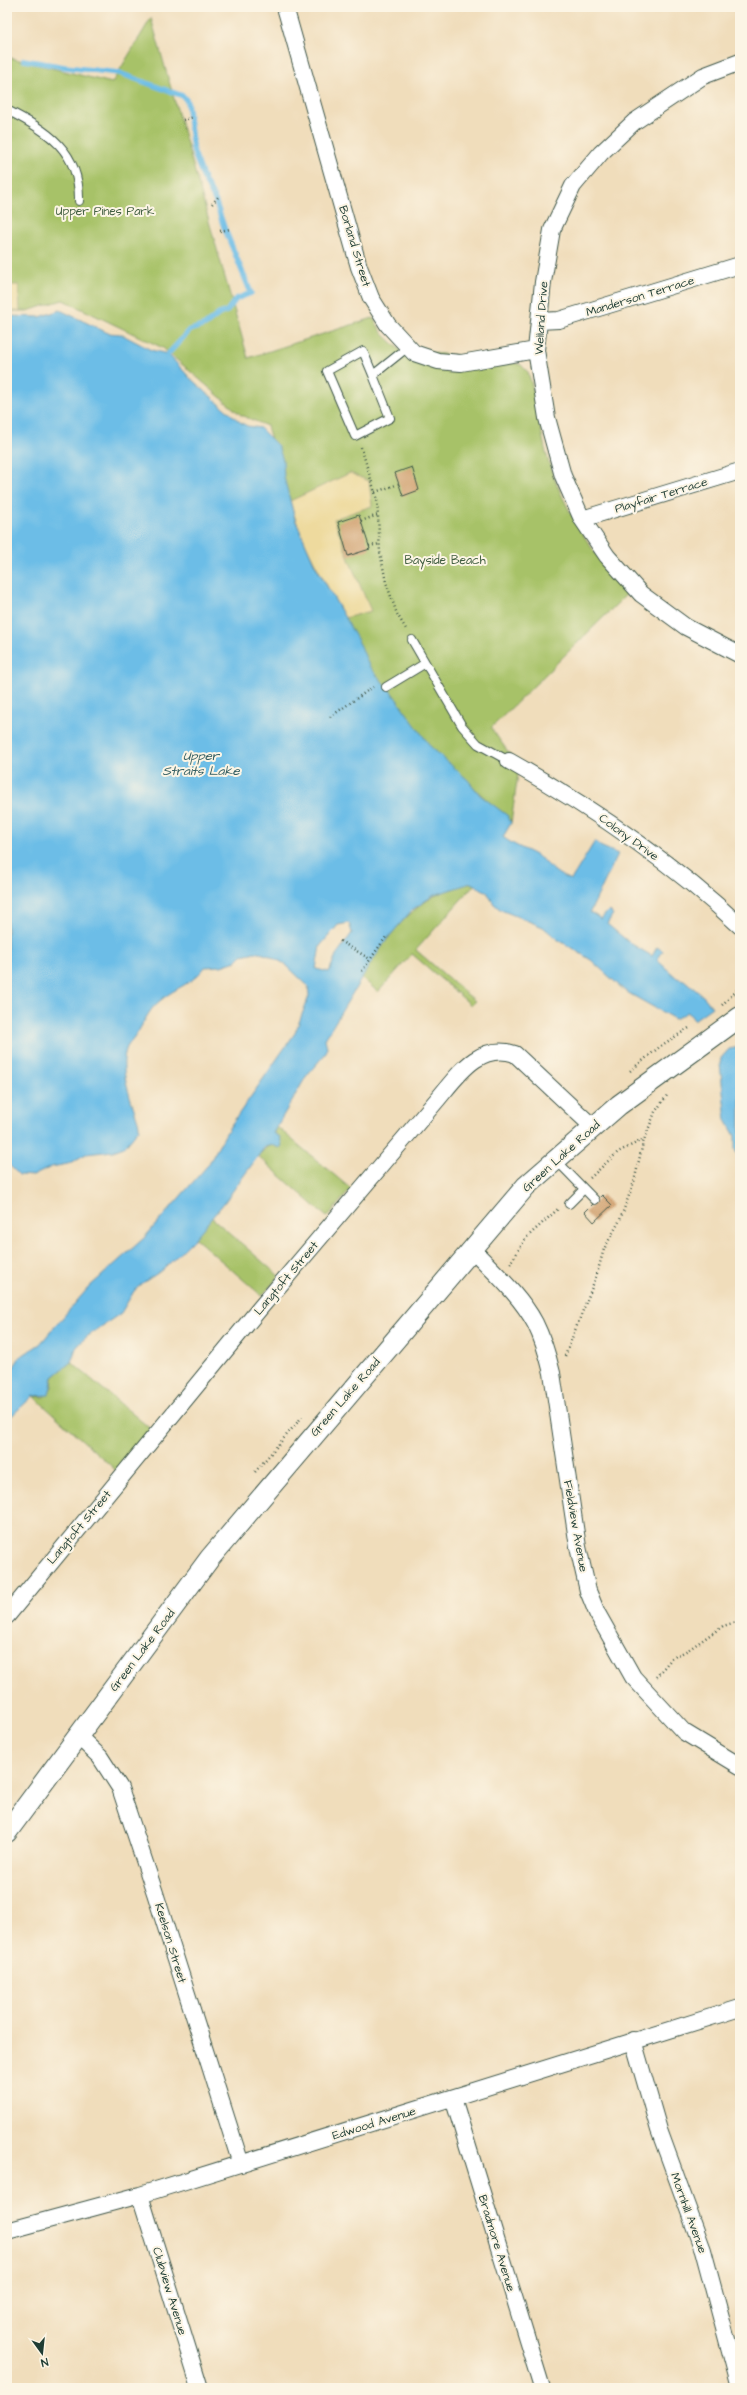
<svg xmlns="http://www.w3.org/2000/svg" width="747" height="2395" font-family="'Architects Daughter',sans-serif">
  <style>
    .green { fill: #a7c268; stroke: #63804e }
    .sand { fill: #eeda9e; stroke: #868c69 }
    .water { fill: #6cbde7; stroke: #467d8e; fill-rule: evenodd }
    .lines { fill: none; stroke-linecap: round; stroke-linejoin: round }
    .stream { stroke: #6cbde7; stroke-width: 5.5 }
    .building { fill: #ce9c69 }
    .service-casing { stroke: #3e5548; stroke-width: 10 }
    .minor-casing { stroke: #3e5548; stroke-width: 18 }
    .tertiary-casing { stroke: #3e5548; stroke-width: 22 }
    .path { stroke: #3e5548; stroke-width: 2.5; stroke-dasharray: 1 3; stroke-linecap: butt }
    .service { stroke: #fff; stroke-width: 8 }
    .minor { stroke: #fff; stroke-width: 16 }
    .tertiary { stroke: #fff; stroke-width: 20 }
    .labels { text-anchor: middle; stroke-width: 4; stroke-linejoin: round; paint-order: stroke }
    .park-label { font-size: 12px; fill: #415e41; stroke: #fcf5e5 }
    .street-label { font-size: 12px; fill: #1f3d34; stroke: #fcf5e5 }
    .water-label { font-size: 13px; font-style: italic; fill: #325d61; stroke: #fcf5e5 }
  </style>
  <rect width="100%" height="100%" fill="#fcf5e5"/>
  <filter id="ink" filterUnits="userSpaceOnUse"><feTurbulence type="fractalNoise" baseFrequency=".025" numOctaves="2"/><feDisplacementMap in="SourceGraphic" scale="8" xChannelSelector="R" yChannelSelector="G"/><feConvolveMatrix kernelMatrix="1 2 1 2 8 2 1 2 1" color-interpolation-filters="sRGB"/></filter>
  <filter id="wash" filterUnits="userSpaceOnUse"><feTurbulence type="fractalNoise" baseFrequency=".012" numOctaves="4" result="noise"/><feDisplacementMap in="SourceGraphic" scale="16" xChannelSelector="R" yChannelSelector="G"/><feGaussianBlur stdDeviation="0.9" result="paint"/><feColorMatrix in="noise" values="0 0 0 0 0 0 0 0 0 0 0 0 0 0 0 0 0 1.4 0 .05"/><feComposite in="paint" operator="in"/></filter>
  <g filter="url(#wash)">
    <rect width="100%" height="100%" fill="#f0ddbb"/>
    <path class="green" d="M151 18 248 358 373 318 383 334 399 349 512 362 521 365 528 372C539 404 540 440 552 472 569 517 596 558 627 594L491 728 519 767 511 823 416 733 324 626 267 426 241 415 163 348 63 300 27 311H7V57L112 83Z
      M471 883 475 884 416 950 475 1001 471 1005 412 954 378 992 361 977C390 934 416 893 471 883Z
      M277 1127 351 1189 327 1217 258 1156 270 1144 279 1148 273 1134Z
      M211 1217 279 1276 262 1296 195 1238Z
      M71 1362 153 1431 119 1473 33 1396 44 1397 52 1387 53 1377Z"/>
    <path class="sand" d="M7 285H19L20 311H7Z
      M350 473 369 481 372 506 334 519 350 562 371 611 345 618C324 580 301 543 290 501Z"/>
    <path class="water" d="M60 310 108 333 121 334 151 350 168 354 190 378 240 422 247 426 260 428 278 446 283 460 284 477 295 519 314 563 361 646 369 666 393 694 431 747 468 780 480 795 508 816 511 823 503 837C515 847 534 852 544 861 553 870 558 875 571 880L595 841 600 846 618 854 590 912 601 919 609 910 613 914 607 924 630 943 652 956 657 947 663 951 657 960 677 978 684 980 704 997 712 1007 694 1020 688 1012 675 1019 671 1017 625 991 591 960 557 939 543 927 501 910 494 904 487 892 471 883 434 895 412 910 388 938 369 966 325 1039 327 1047 326 1053 307 1075 273 1133 280 1137 282 1146 279 1148 270 1144 264 1148 224 1203 195 1238 164 1269 144 1282 134 1291 121 1313 85 1338 76 1348 71 1362 53 1377 49 1395 33 1396 7 1420V1377L20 1357 40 1344 89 1287 144 1238 208 1165 229 1128 295 1033 309 996 308 986 285 964 268 955 255 952 242 955 236 961 221 966 205 967C193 984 176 987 161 1000 150 1008 145 1020 138 1032 135 1038 130 1042 127 1047 117 1070 133 1102 139 1125V1129L124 1147 113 1151 86 1154 68 1164 51 1167 33 1176 19 1175 7 1163V316L40 317ZM349 923 352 933 336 955 329 972 316 969 320 946 338 925Z
      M740 1047V1163L735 1149V1136L726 1120 720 1064 721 1058 729 1049Z"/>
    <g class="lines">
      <path class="stream" d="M24 60 65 67 119 73 183 96 187 101 193 150 204 179 215 200 224 227 251 293 236 299 227 311 219 314 205 325 190 330 168 354"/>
    </g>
    <g id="blocks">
      <path class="building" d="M412 467 419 490 403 496 395 473Z
        M359 515 370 549 348 556 338 522Z
        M602 1195 612 1205 594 1222 585 1212Z"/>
    </g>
  </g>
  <g filter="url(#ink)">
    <use href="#blocks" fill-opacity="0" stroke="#3e5548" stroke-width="1"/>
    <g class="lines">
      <g class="service-casing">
        <path id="service" d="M7 110C48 131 80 151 79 201
          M373 375 363 351 327 371 355 436 390 418 373 375 408 347
          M412 640 462 726 478 744 509 761
          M386 687 424 664
          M556 1160 595 1200
          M569 1204 584 1189"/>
      </g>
      <g class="minor-casing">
        <path id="minor" d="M285 7 359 267 371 298 388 325 414 353 438 361 461 363 536 350
          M740 62 703 76 634 122 601 153 573 186 552 230 543 282 536 350 547 418 563 476 582 519 607 556 641 594 686 627 740 655
          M539 321 559 320 740 265
          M582 519 740 471
          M509 761C592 808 671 861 740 926
          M472 1249C494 1272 520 1295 535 1323 543 1339 548 1356 552 1373L578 1547 588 1591 597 1613 633 1677 684 1732 740 1766
          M7 1616 261 1307 437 1100C458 1075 479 1042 515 1054L593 1127
          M78 1736 100 1757 120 1788 155 1893 241 2164
          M633 2040 659 2130 703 2250 740 2388
          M453 2098 542 2388
          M140 2195 200 2388
          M7 2231 140 2195 740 2008"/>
      </g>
      <g class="tertiary-casing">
        <path id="tertiary" d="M7 1832 210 1558 526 1186 619 1105 740 1017"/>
      </g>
      <path class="path" d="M183 120 194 117
        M212 204 219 196
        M220 231 230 229
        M361 447 377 499 380 552 386 582 397 614 406 629
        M375 492 399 484
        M361 521 378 515
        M369 546 380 544
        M330 717 373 687
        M340 941 370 959
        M362 971 386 937
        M722 1005 740 987
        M630 1071 662 1045 689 1028
        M590 1178 618 1152 644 1139
        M510 1264 526 1238 558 1209
        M565 1356 596 1277 604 1249 620 1220 634 1182 643 1143 655 1112 668 1094
        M255 1472 302 1417
        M656 1677 672 1658 688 1650 723 1626 740 1621"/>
      <use href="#service" class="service"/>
      <use href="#minor" class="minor"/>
      <use href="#tertiary" class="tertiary"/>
    </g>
  </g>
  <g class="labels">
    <g class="park-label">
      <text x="105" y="215">Upper Pines Park</text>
      <text x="445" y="564">Bayside Beach</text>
    </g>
    <g class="street-label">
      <text transform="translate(355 246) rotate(73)" y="4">Borland Street</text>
      <text transform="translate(640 296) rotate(-17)" y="4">Manderson Terrace</text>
      <text transform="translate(541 318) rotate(-86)" y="4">Welland Drive</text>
      <text transform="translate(661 495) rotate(-17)" y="4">Playfair Terrace</text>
      <text transform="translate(629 837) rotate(36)" y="4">Colony Drive</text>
      <text transform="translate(561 1156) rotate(-42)" y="4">Green Lake Road</text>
      <text transform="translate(286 1278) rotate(-50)" y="4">Langtoft Street</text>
      <text transform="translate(345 1397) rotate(-49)" y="4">Green Lake Road</text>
      <text transform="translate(576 1526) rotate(80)" y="4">Fieldview Avenue</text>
      <text transform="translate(79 1527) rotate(-50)" y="4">Langtoft Street</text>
      <text transform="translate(142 1650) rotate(-53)" y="4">Green Lake Road</text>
      <text transform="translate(171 1943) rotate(73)" y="4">Keelson Street</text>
      <text transform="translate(374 2123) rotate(-17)" y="4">Edwood Avenue</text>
      <text transform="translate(689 2213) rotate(70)" y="4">Mornhill Avenue</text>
      <text transform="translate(497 2243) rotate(73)" y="4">Bradmore Avenue</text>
      <text transform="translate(170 2291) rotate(73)" y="4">Clubview Avenue</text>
    </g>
    <g class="water-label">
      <text x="201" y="760">Upper<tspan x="201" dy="15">Straits Lake</tspan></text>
    </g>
  </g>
  <rect width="747" height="2395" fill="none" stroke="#fcf5e5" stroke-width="24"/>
  <g transform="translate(42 2353) rotate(165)" stroke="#fcf5e5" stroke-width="3" paint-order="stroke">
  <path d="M0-3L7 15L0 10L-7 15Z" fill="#1f3d34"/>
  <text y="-6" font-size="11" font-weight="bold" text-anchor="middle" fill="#1f3d34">N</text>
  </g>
</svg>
